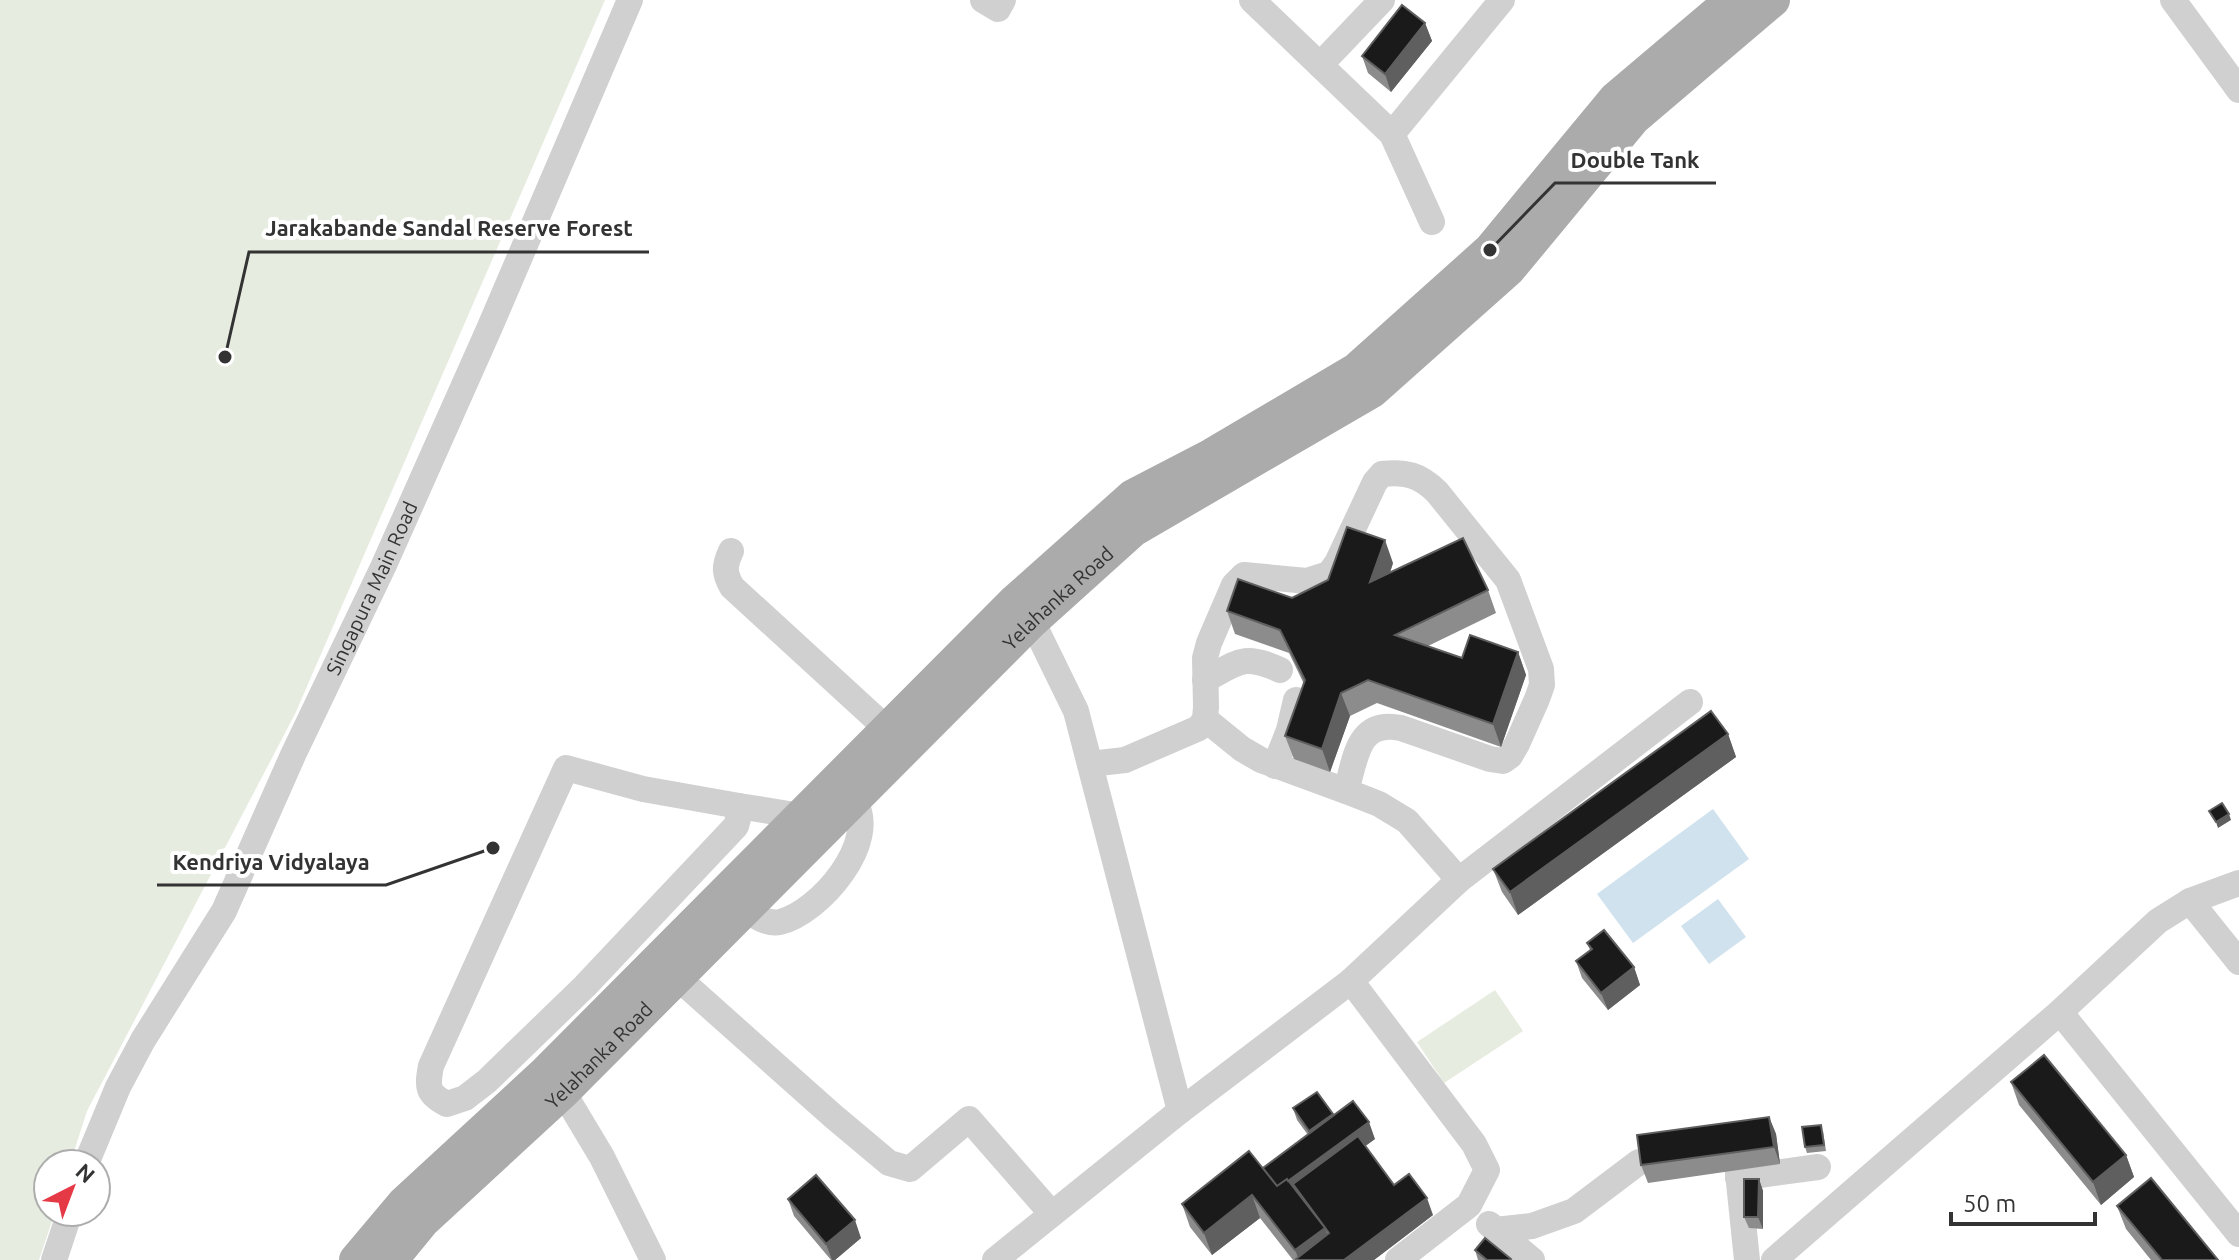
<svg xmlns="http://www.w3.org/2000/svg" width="2239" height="1260" font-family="Ubuntu,sans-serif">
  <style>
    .green { fill: #e6ecdf }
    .water { fill: #cfe2ee }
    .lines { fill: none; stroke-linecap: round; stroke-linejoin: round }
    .minor { stroke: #d0d0d0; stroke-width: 26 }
    .major { stroke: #ababab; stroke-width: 34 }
    .wall { fill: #8c8c8c }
    .shaded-wall { fill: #5f5f5f }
    .building { fill: #1a1a1a; stroke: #5f5f5f; stroke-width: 2 }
    .labels { text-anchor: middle; stroke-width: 8; stroke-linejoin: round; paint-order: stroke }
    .street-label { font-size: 20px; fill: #333; stroke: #fff }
    .leader { fill: none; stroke: #333; stroke-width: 3 }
    .callout-dot { fill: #333; stroke: #fff; stroke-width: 3 }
    .callout-label { font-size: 22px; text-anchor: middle; font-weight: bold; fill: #333; stroke: #fff; stroke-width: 8; stroke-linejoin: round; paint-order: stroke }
  </style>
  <rect width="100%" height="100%" fill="#fff"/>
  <path class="green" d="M0 0H605L295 714 87 1111 70 1164H48V1212H55L39 1260H0Z
    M1495 990 1523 1031 1444 1083 1417 1042Z"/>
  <path class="water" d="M1713 809 1749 859 1633 943 1597 894Z
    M1718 899 1746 937 1709 964 1681 926Z"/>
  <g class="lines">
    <g class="minor">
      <path d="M983 0 998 9 1003 0"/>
      <path d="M1252 0 1392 134 1432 222"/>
      <path d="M2173 0 2239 90"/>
      <path d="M1320 65 1382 0"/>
      <path d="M1392 134 1502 0"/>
      <path d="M731 551C724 566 724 573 732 587L887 729"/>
      <path d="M1022 610 1032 621 1076 711 1180 1111"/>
      <path d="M1205 680C1238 662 1244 653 1280 670"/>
      <path d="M1205 719 1242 749 1261 760 1346 791"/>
      <path d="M1090 764 1125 760 1199 728 1205 719 1206 707 1205 658 1209 643 1234 585 1244 575 1307 581 1329 574 1337 563 1375 482 1382 474C1405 471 1420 475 1437 492L1508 580 1541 669 1542 685 1537 699 1517 744 1510 756 1503 761 1490 759 1401 728C1357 719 1356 758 1346 791L1379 804 1407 821 1459 880"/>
      <path d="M1275 766 1289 730 1296 700"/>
      <path d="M566 768 643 789 739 806 740 812 736 826 585 986 487 1081 465 1098 447 1104C427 1094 427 1087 431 1066Z"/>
      <path d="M739 806 801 816"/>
      <path d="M2190 901 2239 962"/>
      <path d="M745 910C756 916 768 925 780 922 819 913 881 841 854 801"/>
      <path d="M678 978 833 1116 889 1163 910 1169 969 1119 1052 1214"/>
      <path d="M1351 981 1474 1144 1487 1170 1469 1205 1398 1260"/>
      <path d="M2060 1012 2239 1234"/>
      <path d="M550 1079 563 1092 602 1157 653 1260"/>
      <path id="s1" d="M86 1164 118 1087 143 1040 224 911 293 755 384 565 489 329 630 0"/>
      <path d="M1738 1173 1747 1260"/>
      <path d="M1738 1178 1818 1167"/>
      <path d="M1489 1224 1532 1260"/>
      <path d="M1495 1230 1532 1226 1574 1211 1639 1162"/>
      <path d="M54 1260 70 1212"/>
      <path d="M995 1260 1180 1111 1351 981 1459 880 1690 702"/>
      <path d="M1774 1260 2060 1012 2158 921 2190 901 2239 883"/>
    </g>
    <g class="major">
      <path d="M356 1260 404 1203 545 1073 1014 602 1133 496 1212 455 1356 370 1490 250 1615 99 1732 0"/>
      <path id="s2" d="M391 1260 423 1221 563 1092 1032 621 1133 530 1372 391 1509 269 1634 118 1773 0"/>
    </g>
  </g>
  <path class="wall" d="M1425 23 1432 41 1391 92 1368 73 1362 56Z
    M1393 563 1390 573 1488 590 1496 613 1428 646 1462 658 1518 652 1526 675 1501 747 1377 703 1350 716 1330 772 1294 759 1285 736 1304 684 1289 653 1235 634 1227 611 1292 598Z
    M1728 734 1736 757 1518 915 1502 892 1493 869Z
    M1587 943 1634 967 1640 985 1608 1010 1582 978 1576 961 1590 950Z
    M2011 1082 2126 1155 2134 1177 2101 1205 2019 1105Z
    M1293 1108 1333 1114V1116L1375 1139 1365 1146 1394 1185 1433 1215 1374 1260H1293L1260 1218 1212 1255 1190 1227 1182 1204 1263 1168 1308 1135 1297 1120Z
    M1769 1117 1776 1134 1780 1164 1648 1183 1641 1165Z
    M1823 1131 1826 1151 1807 1153 1805 1147Z
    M1759 1179 1763 1191V1229L1749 1228 1744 1217Z
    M788 1199 861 1238 835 1260H831L794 1216Z
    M2117 1206 2218 1260H2151L2126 1229Z
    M1475 1250 1511 1259V1260H1478Z"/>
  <path class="shaded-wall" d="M1425 23 1432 41 1391 92 1385 74Z
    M1385 540 1393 563 1379 605 1370 582Z
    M1518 652 1526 675 1501 747 1493 724Z
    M1341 693 1350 716 1330 772 1322 749Z
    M1728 734 1736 757 1518 915 1510 892Z
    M2229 814 2231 820 2218 828 2216 822Z
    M1634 967 1640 985 1608 1010 1601 993Z
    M1333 1114 1337 1126 1313 1142 1309 1131Z
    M1769 1117 1776 1134 1780 1164 1774 1147Z
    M1369 1122 1375 1139 1300 1194 1293 1184 1297 1197 1278 1189Z
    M2126 1155 2134 1177 2101 1205 2093 1182Z
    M1759 1179 1763 1191V1229L1758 1217Z
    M1252 1195 1260 1218 1212 1255 1204 1233Z
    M1427 1198 1433 1215 1374 1260H1344Z
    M855 1220 861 1238 835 1260H832L826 1244Z
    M1325 1228 1333 1251 1299 1260 1295 1250Z"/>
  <path class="building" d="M1402 5 1425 23 1385 74 1362 56Z
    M1347 527 1385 540 1370 582 1463 538 1488 590 1395 635 1462 658 1470 635 1518 652 1493 724 1368 680 1341 693 1322 749 1285 736 1305 680 1280 630 1227 611 1238 579 1292 598 1328 580Z
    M1711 711 1728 734 1510 892 1493 869Z
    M2222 803 2229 814 2216 822 2209 811Z
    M1604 930 1634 967 1601 993 1576 961 1592 949 1587 943Z
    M2044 1055 2126 1155 2093 1182 2011 1082Z
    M1317 1092 1333 1114 1309 1131 1293 1108Z
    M1353 1101 1369 1122 1288 1181 1287 1179 1277 1186 1263 1168Z
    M1769 1117 1774 1147 1641 1165 1637 1135Z
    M1821 1125 1824 1145 1805 1147 1802 1127Z
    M1358 1136 1394 1185 1409 1174 1427 1198 1344 1260H1297L1296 1259 1329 1233 1293 1184Z
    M1249 1151 1277 1186 1287 1179 1325 1228 1295 1250 1252 1195 1204 1233 1182 1204Z
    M816 1175 855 1220 826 1244 788 1199Z
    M2151 1178 2218 1260H2162L2117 1206Z
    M1744 1179H1759L1758 1217H1744Z
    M1485 1238 1511 1259 1510 1260H1487L1475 1250Z"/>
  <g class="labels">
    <g class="street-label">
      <text dy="7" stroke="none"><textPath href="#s1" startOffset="644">Singapura Main Road</textPath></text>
      <text dy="7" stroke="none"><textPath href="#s2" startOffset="940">Yelahanka Road</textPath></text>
      <text dy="7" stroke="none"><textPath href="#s2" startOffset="292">Yelahanka Road</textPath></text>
    </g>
  </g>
  <path class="leader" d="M1490 250L1555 183H1716M225 357L249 252H649M493 848L386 885H157"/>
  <g class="callout-dot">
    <circle cx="1490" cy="250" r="8"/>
    <circle cx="225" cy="357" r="8"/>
    <circle cx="493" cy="848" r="8"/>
  </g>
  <g class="callout-label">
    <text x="1635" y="168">Double Tank</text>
    <text x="449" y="236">Jarakabande Sandal Reserve Forest</text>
    <text x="271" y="870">Kendriya Vidyalaya</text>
  </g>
  <g transform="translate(72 1188) rotate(42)"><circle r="38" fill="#ffffff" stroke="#adadad" stroke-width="2"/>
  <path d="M0-6L14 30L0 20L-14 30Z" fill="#e63946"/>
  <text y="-12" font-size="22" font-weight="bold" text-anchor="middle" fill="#333333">N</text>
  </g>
  <path d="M1951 1212v12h144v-12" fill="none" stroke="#333333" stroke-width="4"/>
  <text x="1963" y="1212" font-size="24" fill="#333333" stroke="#ffffff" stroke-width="6" paint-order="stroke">50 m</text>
</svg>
